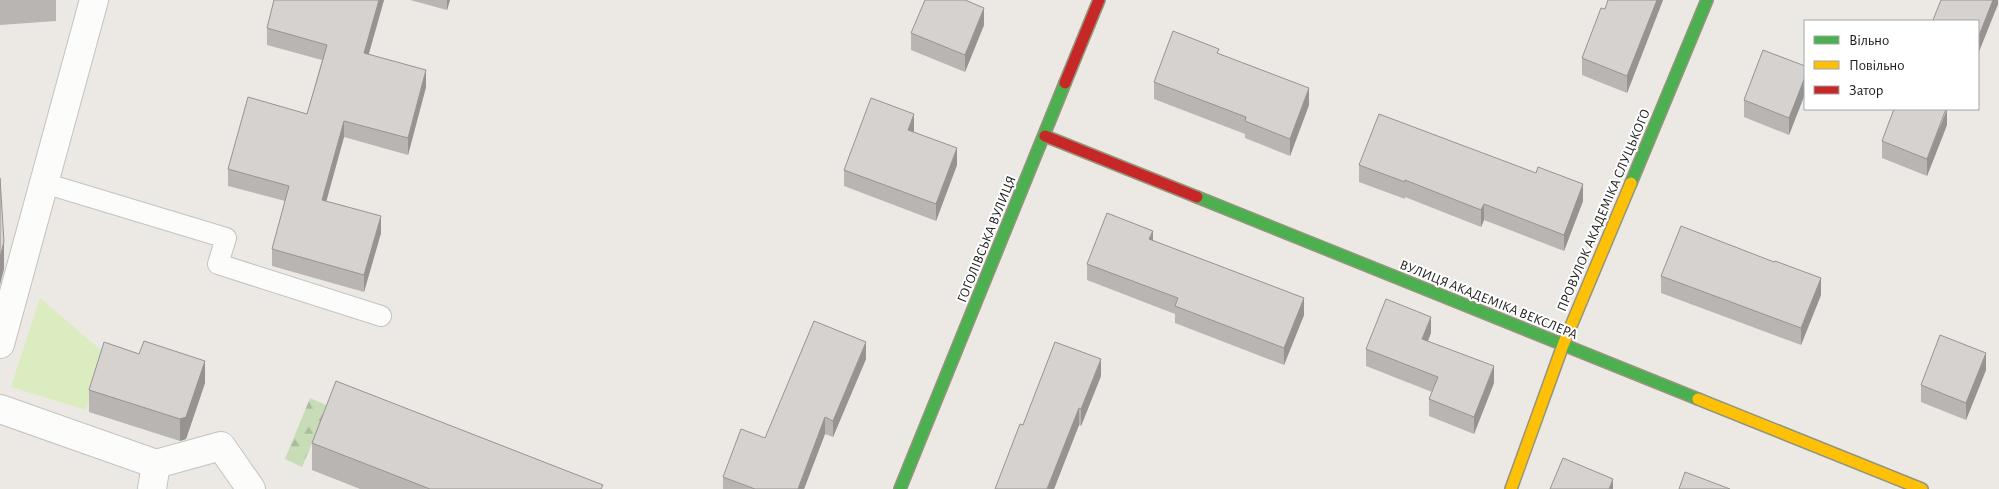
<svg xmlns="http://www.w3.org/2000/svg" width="1999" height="489" viewBox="0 0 1999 489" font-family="'Alegreya Sans',sans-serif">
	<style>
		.grass { fill: #daecc0 }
		.forest { fill: url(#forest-firs) }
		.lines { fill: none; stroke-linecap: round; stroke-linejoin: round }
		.lane-casing { stroke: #c4c3c1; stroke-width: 22 }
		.street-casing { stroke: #c4c3c1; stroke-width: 30 }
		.fast-casing { stroke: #95957c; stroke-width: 14 }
		.slow-casing { stroke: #95957c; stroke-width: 14 }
		.jam-casing { stroke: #95957c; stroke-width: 14 }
		.lane { stroke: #fcfcfb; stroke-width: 20 }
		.street { stroke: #fcfcfb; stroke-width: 28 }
		.fast { stroke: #4caf50; stroke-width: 11 }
		.slow { stroke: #ffc107; stroke-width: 11 }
		.jam { stroke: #c62828; stroke-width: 11 }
		.wall { fill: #b8b5b2 }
		.shaded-wall { fill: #969391 }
		.building { fill: #d6d2cf; stroke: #969391 }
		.labels { text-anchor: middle; stroke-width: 4; stroke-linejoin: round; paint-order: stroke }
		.street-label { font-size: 14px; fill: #1d1d1d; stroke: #fff }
	</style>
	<defs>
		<pattern id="forest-firs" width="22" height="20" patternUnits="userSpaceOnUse" patternTransform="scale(1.25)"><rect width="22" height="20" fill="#c7dcb7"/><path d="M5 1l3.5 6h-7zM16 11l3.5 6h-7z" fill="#aabc9d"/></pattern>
	</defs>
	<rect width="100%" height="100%" fill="#ece9e4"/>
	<polygon class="grass" points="40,298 104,353 86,410 11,387"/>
	<polygon class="forest" points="310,398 328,406 302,467 285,459"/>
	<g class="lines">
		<g class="lane-casing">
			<polyline id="lane" points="44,183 226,238 218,264 381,316"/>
		</g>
		<g class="street-casing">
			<g id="street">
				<polyline points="0,344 94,0"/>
				<polyline points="0,409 156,464 221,446 251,489"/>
				<polyline points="152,489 156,464"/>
			</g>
		</g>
		<g class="fast-casing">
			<g id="fast">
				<polyline points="1631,183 1707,0"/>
				<polyline points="1197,197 1698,399"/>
				<polyline points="900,489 1065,83"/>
			</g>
		</g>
		<g class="slow-casing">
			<g id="slow">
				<polyline points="1698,399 1922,489"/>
				<polyline points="1511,489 1563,345 1631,183"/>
			</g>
		</g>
		<g class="jam-casing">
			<g id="jam">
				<polyline points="1065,83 1099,0"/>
				<polyline points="1045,136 1197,197"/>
			</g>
		</g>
		<use href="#lane" class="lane"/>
		<use href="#street" class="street"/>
		<use href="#fast" class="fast"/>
		<use href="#slow" class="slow"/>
		<use href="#jam" class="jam"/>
	</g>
	<g class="wall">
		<polygon points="0,0 56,0 56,21 0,25"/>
		<polygon points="384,0 369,54 426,87 408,155 344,137 326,201 381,233 364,292 272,266 272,249 285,201 228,186 228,169 307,114 322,60 267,45 267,28"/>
		<polygon points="410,0 450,0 447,10"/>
		<polygon points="1663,0 1627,93 1582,75 1582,58 1605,9"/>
		<polygon points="1998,0 1998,4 1978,54 1978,21 1933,21 1933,20"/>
		<polygon points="984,25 965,72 911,50 911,33"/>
		<polygon points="1219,54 1309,105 1290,156 1245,138 1245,134 1154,99 1154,82"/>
		<polygon points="1805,66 1805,94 1789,135 1744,117 1744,100"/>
		<polygon points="1947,125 1927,176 1882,158 1882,141"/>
		<polygon points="914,131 914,132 957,165 936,221 844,186 844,170"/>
		<polygon points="1359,165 1583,201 1564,251 1484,220 1481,227 1405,197 1405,199 1359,182"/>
		<polygon points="1153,240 1304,315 1284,365 1175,323 1175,314 1087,280 1087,264"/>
		<polygon points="1661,276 1821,295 1801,345 1661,293"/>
		<polygon points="1431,333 1428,341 1494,383 1474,434 1429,416 1429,399 1432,392 1366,366 1366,349"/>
		<polygon points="866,359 833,437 825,434 804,489 723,489 723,477 765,438"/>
		<polygon points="1986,370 1966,420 1921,402 1921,385"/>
		<polygon points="1101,376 1081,426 1079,425 1054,489 1023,425"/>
		<polygon points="205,383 186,439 180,441 89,412 89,390"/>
		<polygon points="312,443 603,489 360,489 312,470"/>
	</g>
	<g class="shaded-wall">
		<polygon points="379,0 384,0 364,70 364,53"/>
		<polygon points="447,0 450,0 447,10"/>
		<polygon points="1657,0 1663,0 1627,93 1627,76"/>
		<polygon points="1993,0 1998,0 1998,4 1978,54 1978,38"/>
		<polygon points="984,8 984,25 965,72 965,55"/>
		<polygon points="426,70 426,87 408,155 408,138"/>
		<polygon points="1805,77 1805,94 1789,135 1789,118"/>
		<polygon points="1309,88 1309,105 1290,156 1290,139"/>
		<polygon points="1947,109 1947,125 1927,176 1927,159"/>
		<polygon points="914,114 914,131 908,147 908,130"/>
		<polygon points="344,121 344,137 322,217 322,200"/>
		<polygon points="957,148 957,165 936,221 936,204"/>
		<polygon points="1583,184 1583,201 1564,251 1564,235"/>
		<polygon points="1484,204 1484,220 1481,227 1481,210"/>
		<polygon points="381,216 381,233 364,292 364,275"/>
		<polygon points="1153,231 1153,248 1149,239"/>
		<polygon points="4,242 4,269 0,285 0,257"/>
		<polygon points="1821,278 1821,295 1801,345 1801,328"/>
		<polygon points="1304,298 1304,315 1284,365 1284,348"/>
		<polygon points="1431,317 1431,333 1422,356 1422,339"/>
		<polygon points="866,342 866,359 833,437 833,421"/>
		<polygon points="1986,353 1986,370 1966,420 1966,403"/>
		<polygon points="1101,359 1101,376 1081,426 1081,409"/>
		<polygon points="205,361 205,383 186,439 180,441 180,419"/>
		<polygon points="1494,366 1494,383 1474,434 1474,417"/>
		<polygon points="1079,408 1079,425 1054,489 1047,489"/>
		<polygon points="825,417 825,434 804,489 798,489"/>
		<polygon points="1613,479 1613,489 1609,489"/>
	</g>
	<g class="building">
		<polygon points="274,0 379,0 364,53 426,70 408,138 344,121 322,200 381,216 364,275 272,249 289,186 228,169 248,97 307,114 317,80 327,45 267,28"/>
		<polygon points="925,0 965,0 984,8 965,55 911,33"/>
		<polygon points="1608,0 1657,0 1627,76 1582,58 1601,8 1605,9"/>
		<polygon points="1941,0 1993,0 1978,38 1978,21 1936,21 1933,20"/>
		<polygon points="1173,31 1219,49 1217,53 1309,88 1290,139 1245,121 1246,117 1154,82"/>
		<polygon points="1763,50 1805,66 1805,77 1789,118 1744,100"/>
		<polygon points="871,98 914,114 908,130 957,148 936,204 844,170"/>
		<polygon points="1894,109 1946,109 1927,159 1882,141"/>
		<polygon points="1379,114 1536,173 1538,167 1583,184 1564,235 1484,204 1481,210 1405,180 1405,182 1359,165"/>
		<polygon points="0,178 4,242 0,257"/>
		<polygon points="1107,213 1153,231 1149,239 1304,298 1284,348 1175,306 1178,298 1087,264"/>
		<polygon points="1681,226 1774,262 1775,261 1821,278 1801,328 1661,276"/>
		<polygon points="1386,299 1431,317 1422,339 1494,366 1474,417 1429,399 1438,377 1366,349"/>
		<polygon points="814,321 866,342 833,421 825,417 798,489 755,489 723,477 741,429 765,438"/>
		<polygon points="1940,335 1986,353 1966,403 1921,385"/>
		<polygon points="144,341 205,361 186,417 180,419 89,390 104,342 139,354"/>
		<polygon points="1055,342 1101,359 1081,409 1079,408 1047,489 995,489 1020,424 1023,425"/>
		<polygon points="336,381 603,485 601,489 430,489 312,443"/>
		<polygon points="1563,458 1613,479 1609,489 1550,489"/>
		<polygon points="1685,472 1730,489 1679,489"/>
	</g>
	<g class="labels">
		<g class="street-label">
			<text transform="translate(1603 210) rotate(-67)" y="5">ПРОВУЛОК АКАДЕМІКА СЛУЦЬКОГО</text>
			<text transform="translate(986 239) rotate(-68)" y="5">ГОГОЛІВСЬКА ВУЛИЦЯ</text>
			<text transform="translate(1489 299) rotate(22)" y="5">ВУЛИЦЯ АКАДЕМІКА ВЕКСЛЕРА</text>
		</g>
	</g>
	<rect x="1804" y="20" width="175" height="90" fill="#ffffff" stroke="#a5a5a5"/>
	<rect x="1814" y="36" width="25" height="8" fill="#4caf50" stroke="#a5a5a5"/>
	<text x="1849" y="45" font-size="15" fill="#1d1d1d">Вільно</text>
	<rect x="1814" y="61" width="25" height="8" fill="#ffc107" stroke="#a5a5a5"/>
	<text x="1849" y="70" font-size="15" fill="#1d1d1d">Повільно</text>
	<rect x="1814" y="86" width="25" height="8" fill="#c62828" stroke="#a5a5a5"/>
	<text x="1849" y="95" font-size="15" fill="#1d1d1d">Затор</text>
</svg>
